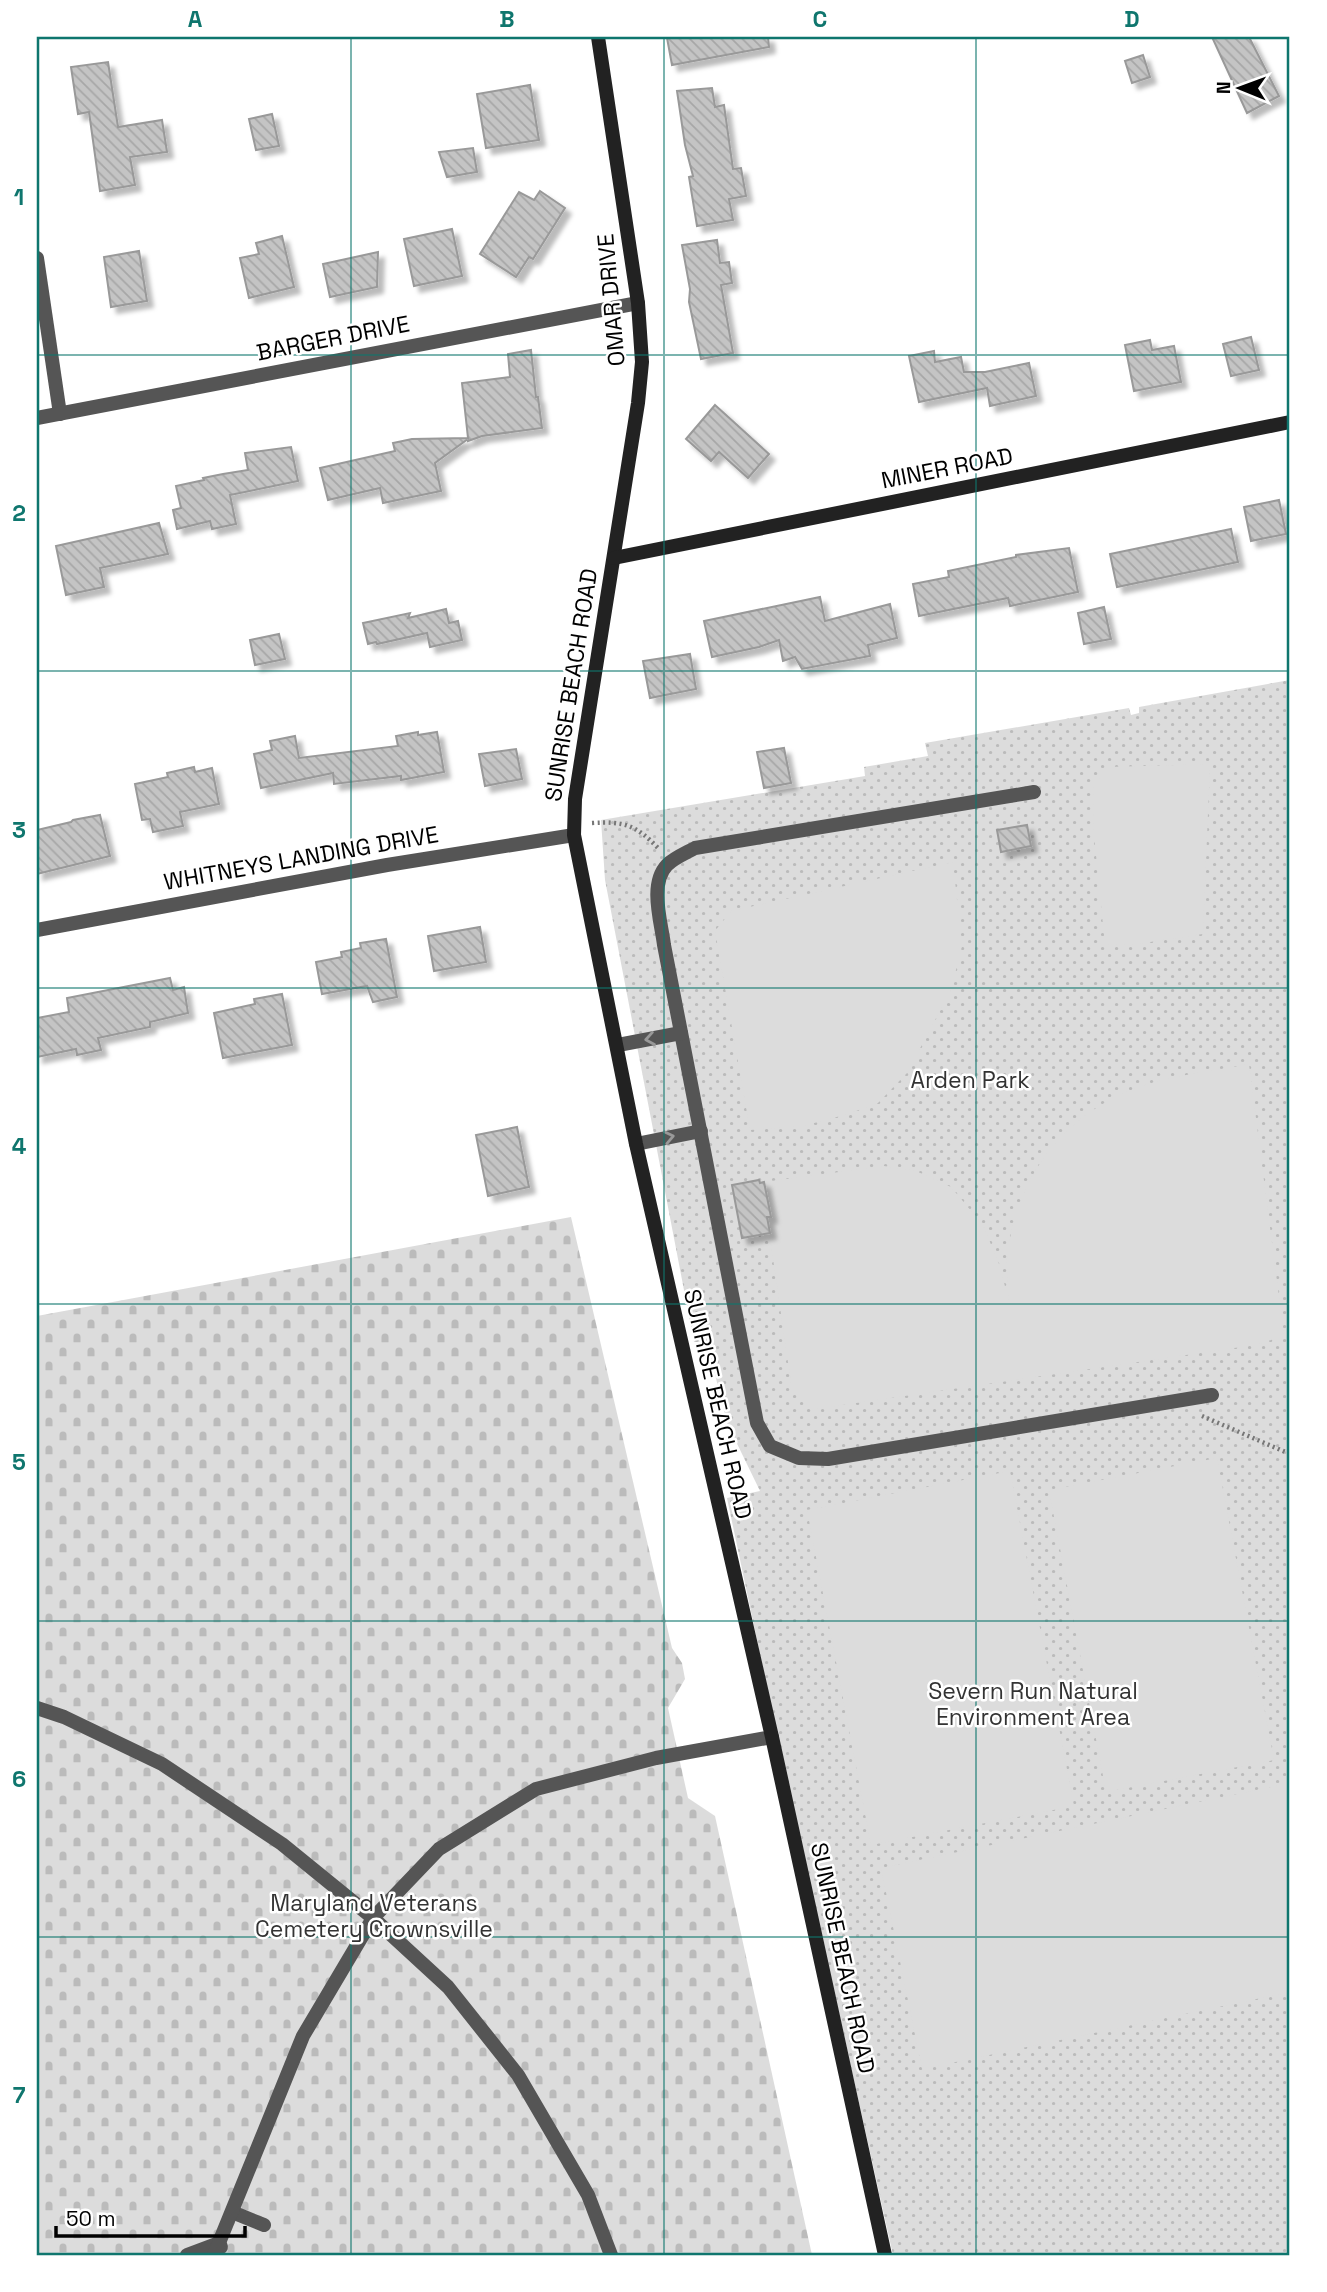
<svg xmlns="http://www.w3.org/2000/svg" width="1327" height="2292" viewBox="0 0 1327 2292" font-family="'Space Grotesk',sans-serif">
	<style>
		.green { fill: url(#green-dots) }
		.cemetery { fill: url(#cemetery-stones) }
		.pitch { fill: #dcdcdc }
		.building { fill: url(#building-back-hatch); stroke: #999; stroke-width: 2; filter: url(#shadow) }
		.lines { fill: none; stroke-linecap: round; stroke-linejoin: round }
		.path { stroke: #777; stroke-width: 4.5; stroke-dasharray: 2 3.5; stroke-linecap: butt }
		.lane { stroke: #555; stroke-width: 14 }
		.street { stroke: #555; stroke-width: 14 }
		.secondary { stroke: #222; stroke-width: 14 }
		.oneway { stroke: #999 }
		.grid { fill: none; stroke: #0f766e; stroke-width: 2; stroke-opacity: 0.55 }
		.labels { text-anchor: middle; stroke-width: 5; stroke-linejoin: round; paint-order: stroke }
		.street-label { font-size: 23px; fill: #000; stroke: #fff }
		.park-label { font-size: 23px; fill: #333; stroke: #fff }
		.neatline { fill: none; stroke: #0f766e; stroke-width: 2.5 }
		.grid-label { font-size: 23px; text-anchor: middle; font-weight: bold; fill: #0f766e }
	</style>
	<defs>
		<pattern id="green-dots" width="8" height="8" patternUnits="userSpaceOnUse" patternTransform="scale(1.75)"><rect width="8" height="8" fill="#dcdcdc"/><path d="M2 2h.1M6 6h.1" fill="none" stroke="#bbb" stroke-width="1.8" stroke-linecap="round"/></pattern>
		<pattern id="cemetery-stones" width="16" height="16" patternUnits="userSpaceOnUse" patternTransform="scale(1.75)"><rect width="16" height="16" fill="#dcdcdc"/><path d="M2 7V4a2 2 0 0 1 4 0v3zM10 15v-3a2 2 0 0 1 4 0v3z" fill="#bbb"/></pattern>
		<pattern id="building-back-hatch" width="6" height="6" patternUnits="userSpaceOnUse" patternTransform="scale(1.75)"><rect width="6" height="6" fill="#c4c4c4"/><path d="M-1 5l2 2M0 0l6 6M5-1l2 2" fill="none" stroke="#a7a7a7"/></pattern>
		<filter id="shadow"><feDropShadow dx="6" dy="6" stdDeviation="2" flood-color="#0004"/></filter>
	</defs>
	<rect width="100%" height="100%" fill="#fff"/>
	<polygon class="green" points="1290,680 1290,2255 893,2255 780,1749 727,1498 760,1491 727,1423 707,1342 694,1342 605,880 601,820 865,776 864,767 928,756 925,743 1129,708 1131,715 1139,713 1139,707"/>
	<polygon class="cemetery" points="571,1217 672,1648 682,1663 685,1679 668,1708 688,1798 715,1816 812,2255 37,2255 37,1316"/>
	<g class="pitch">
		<polygon points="1210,764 1203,934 1137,944 1105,945 1093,825 1094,786 1108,767"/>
		<polygon points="953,862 962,946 951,990 907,1073 878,1103 848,1114 803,1126 750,1130 715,931 731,911"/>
		<path d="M 1249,1064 L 1284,1336 L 1255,1345 L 815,1409 L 791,1383 L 767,1217 L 771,1216 L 764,1182 L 884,1166 L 916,1171 L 951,1187 L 983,1225 L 999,1264 L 1009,1301 C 1009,1287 1006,1272 1007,1258 C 1017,1171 1069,1106 1155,1082 C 1185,1074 1218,1070 1249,1064 Z"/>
		<polygon points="1217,1458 1274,1760 1106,1792 1049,1490"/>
		<polygon points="1010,1471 1074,1806 871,1845 807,1510"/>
		<polygon points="1290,1783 1290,1992 922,2069 881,1868"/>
	</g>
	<g class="building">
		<polygon points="678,37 768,37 769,47 672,65 667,38"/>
		<polygon points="1212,37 1249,37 1279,96 1247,113"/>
		<polygon points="1143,55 1150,77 1132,83 1125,61"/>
		<polygon points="108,62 118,127 162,120 167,152 130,157 135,185 100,191 89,112 78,114 71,67"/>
		<polygon points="530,85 539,140 486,148 477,94"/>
		<polygon points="712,88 715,107 724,105 733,169 741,168 746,196 729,199 733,220 697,226 689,177 693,176 685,145 677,91"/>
		<polygon points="272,114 279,146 256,150 249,119"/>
		<polygon points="473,148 477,172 447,177 439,152"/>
		<polygon points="540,191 565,208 533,259 529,257 516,277 480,254 519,192 534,200"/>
		<polygon points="452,229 462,276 414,286 404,239"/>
		<polygon points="282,236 294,287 249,298 240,258 259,254 256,243"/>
		<polygon points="717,240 720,263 729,262 732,283 721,285 733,353 701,359 689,302 690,289 682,245"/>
		<polygon points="139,251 147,301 111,307 104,257"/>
		<polygon points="378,252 377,287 330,297 323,264"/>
		<polygon points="1251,337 1259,370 1231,376 1223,344"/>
		<polygon points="1150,340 1152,350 1174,346 1181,382 1134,391 1125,345"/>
		<polygon points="531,350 536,397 538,397 542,428 482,436 468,441 468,439 435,463 441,491 383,503 380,488 328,500 320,468 395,451 393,443 412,439 468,438 462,383 510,377 508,354"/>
		<polygon points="934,351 935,362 961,357 964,372 985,372 1029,363 1036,396 990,406 987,388 919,402 909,356"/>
		<polygon points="715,405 769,454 748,478 719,452 711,461 686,439"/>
		<polygon points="291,447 298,481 230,495 236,524 212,529 210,521 177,529 173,510 181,508 176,486 204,480 203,478 223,474 248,470 245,453"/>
		<polygon points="1279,500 1286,534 1251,541 1244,507"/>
		<polygon points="159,523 168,554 100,568 104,587 66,595 56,546"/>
		<polygon points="1231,529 1238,562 1117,587 1110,554"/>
		<polygon points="1069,548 1078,592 1010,606 1008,598 919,616 913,584 949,577 948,571 1016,557 1016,555"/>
		<polygon points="820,597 825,621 890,604 897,638 868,645 870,656 802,669 795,657 783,661 779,640 759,647 712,657 704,621"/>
		<polygon points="1104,607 1111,639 1084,644 1078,613"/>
		<polygon points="446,609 449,623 458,621 462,640 430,647 427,633 377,644 376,642 368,644 363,623 410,613 408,618"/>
		<polygon points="279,634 285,659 255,665 250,640"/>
		<polygon points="690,654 696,689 650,698 643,661"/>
		<polygon points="418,732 418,735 437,732 444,772 401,780 401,776 334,784 333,773 261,788 254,754 272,750 270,741 295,736 299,758 398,746 396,736"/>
		<polygon points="784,748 791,783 764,788 757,752"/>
		<polygon points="516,749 522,779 485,786 479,754"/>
		<polygon points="194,767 195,772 212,768 219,804 180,812 183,826 153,832 150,819 142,820 135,784 168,777 167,773"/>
		<polygon points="100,815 110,856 37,874 37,830 71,822 73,820"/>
		<polygon points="1027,825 1031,846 1001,852 997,830"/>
		<polygon points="480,927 486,962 434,971 428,936"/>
		<polygon points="386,939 397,997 373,1002 367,986 322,994 316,962 342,957 341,952 361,948 360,943"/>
		<polygon points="170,978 173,990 184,987 188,1013 150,1022 150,1027 98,1038 101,1050 77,1055 76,1049 37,1057 37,1018 69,1012 67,998"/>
		<polygon points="282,994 292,1045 223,1058 214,1013 255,1004 254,999"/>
		<polygon points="517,1127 529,1187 488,1196 476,1135"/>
		<polygon points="759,1180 760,1183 764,1182 771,1217 767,1217 770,1233 742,1238 732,1185"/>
	</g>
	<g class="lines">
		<g class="path">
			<path d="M 592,823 C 624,821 636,825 658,848"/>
			<polyline points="1202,1416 1290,1454"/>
		</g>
		<g class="lane">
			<path d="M 1034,792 L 695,848 C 686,853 674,858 667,865 C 649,884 661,921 664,945 L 757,1423 L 770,1446 L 799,1458 L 828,1459 L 1212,1395"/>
			<polyline points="618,1045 681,1033"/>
			<polyline points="636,1144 701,1131"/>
			<polyline points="37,1708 64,1717 162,1764 282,1844 373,1918 448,1987 518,2075 588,2195 611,2255"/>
			<polyline points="232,2212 264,2225"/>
			<polyline points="187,2255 219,2243 221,2247"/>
			<polyline points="214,2255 303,2036 373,1918 439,1849 536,1789 656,1758 772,1737"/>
		</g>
		<g class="street">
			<polyline points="37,258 60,414"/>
			<polyline points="37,418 638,303"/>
			<polyline points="37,930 387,865 574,835"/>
		</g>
		<g class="secondary">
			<polyline points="598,37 638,303 642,362 638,403 575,799 574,835 636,1144 772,1737 885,2255"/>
			<polyline points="614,558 1290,422"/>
		</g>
	</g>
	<defs><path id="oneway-chevron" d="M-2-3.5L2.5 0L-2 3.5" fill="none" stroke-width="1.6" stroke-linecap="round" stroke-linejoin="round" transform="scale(1.75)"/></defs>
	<g class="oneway">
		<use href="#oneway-chevron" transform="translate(650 1039) rotate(170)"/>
		<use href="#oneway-chevron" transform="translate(669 1137) rotate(-12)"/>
	</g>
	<path class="grid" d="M 351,37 L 351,2255M 664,37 L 664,2255M 976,37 L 976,2255M 37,355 L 1290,355M 37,671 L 1290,671M 37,988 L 1290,988M 37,1304 L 1290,1304M 37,1621 L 1290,1621M 37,1937 L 1290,1937"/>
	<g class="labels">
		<g class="street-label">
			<text transform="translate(611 300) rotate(-95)" y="8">OMAR DRIVE</text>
			<text transform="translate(333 338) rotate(-11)" y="8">BARGER DRIVE</text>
			<text transform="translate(947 468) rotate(-11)" y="8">MINER ROAD</text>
			<text transform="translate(571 685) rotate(-81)" y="8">SUNRISE BEACH ROAD</text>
			<text transform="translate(301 858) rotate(-10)" y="8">WHITNEYS LANDING DRIVE</text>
			<text transform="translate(718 1404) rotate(77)" y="8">SUNRISE BEACH ROAD</text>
			<text transform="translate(843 1958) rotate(78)" y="8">SUNRISE BEACH ROAD</text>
		</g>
		<g class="park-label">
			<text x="970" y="1088">Arden Park</text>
			<text x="1033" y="1699">Severn Run Natural<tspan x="1033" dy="26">Environment Area</tspan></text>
			<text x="374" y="1911">Maryland Veterans<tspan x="374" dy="26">Cemetery Crownsville</tspan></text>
		</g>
	</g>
	<rect width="1327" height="2292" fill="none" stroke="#ffffff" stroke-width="77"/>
	<g transform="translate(1240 88) rotate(271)" stroke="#ffffff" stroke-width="5" paint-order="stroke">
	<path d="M0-5L12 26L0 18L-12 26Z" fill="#000000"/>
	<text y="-10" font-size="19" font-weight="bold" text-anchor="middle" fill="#000000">N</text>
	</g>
	<path d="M56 2226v10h189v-10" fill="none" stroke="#000000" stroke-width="3.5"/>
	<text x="66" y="2226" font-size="21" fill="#000000" stroke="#ffffff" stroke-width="5" paint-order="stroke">50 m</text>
	<rect x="38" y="38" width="1250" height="2216" class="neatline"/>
	<g class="grid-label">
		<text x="195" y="27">A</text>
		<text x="507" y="27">B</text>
		<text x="820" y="27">C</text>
		<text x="1132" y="27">D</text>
		<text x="19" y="205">1</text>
		<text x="19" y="521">2</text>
		<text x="19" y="838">3</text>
		<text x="19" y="1154">4</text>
		<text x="19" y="1470">5</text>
		<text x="19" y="1787">6</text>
		<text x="19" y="2103">7</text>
	</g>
</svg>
